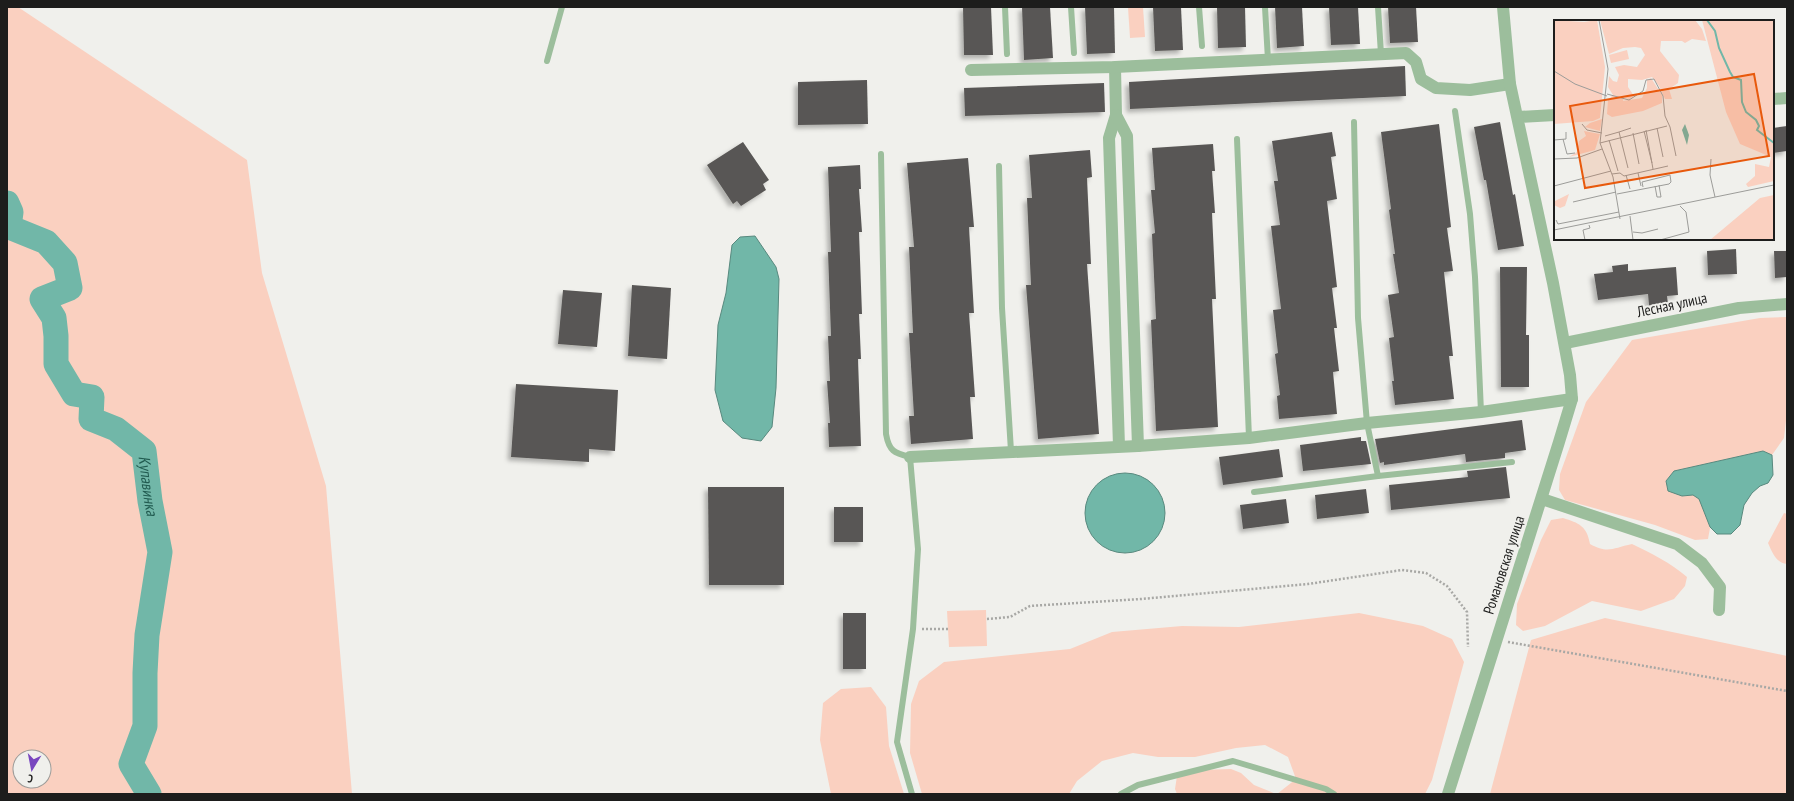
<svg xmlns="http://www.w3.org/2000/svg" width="1794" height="801" viewBox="0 0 1794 801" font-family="'PT Sans Narrow',sans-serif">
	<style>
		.green { fill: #fad0c0; fill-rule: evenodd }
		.water { fill: #71b7a8; stroke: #58897e }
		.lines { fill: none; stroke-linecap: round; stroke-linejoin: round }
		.river { stroke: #71b7a8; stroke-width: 25 }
		.building { fill: #595755; filter: url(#shadow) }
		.path { stroke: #a8a8a5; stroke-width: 2.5; stroke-dasharray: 2 2; stroke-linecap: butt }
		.service { stroke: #9cbe9c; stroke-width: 6 }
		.minor { stroke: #9cbe9c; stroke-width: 12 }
		.labels { text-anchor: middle; stroke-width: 4; stroke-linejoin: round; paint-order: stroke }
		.street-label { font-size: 15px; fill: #1d1d1c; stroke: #f0f0ec }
		.water-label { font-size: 16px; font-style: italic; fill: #225c51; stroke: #f0f0ec }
		.inset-river { fill: none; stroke: #71b7a8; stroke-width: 2 }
		.inset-road { fill: none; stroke: #9c9c99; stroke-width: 1 }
		.view { fill: #e8590c; fill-opacity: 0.15; stroke: #e8590c; stroke-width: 2 }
		.inset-edge { fill: none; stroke: #1d1d1c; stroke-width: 2 }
	</style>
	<defs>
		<filter id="shadow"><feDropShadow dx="-3.5" dy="3.5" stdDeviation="2" flood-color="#0004"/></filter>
	</defs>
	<rect width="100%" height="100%" fill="#f0f0ec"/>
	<g class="green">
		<path d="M 7,7 L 18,7 L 247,160 L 262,273 L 326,486 L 352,794 L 7,794 ZM 20,757 L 44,757 L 44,781 L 20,781 Z"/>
		<polygon points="1128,7 1143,7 1145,37 1130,38"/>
		<polygon points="1787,317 1787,412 1784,438 1772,455 1763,451 1674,471 1666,481 1682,496 1693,495 1700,499 1710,528 1708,539 1695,540 1655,525 1565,500 1559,490 1560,474 1586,402 1632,340 1760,318"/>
		<path d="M 1784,513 L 1787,514 L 1787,564 C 1776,563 1772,552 1768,543 Z"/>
		<path d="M 1563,518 C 1579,523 1587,526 1590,544 C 1608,554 1613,548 1632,544 C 1651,553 1671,563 1687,577 L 1685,586 L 1674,599 L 1641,611 L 1592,601 L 1545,626 L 1523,631 L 1516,625 L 1517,604 L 1541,540 L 1551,520 Z"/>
		<polygon points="986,610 987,646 949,647 947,611"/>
		<polygon points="1359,613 1423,626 1452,639 1464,662 1432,780 1425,794 1277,794 1296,779 1288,757 1265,745 1236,748 1195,757 1158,757 1133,753 1102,761 1077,781 1069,794 922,794 910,753 911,704 919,681 944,662 1070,649 1112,632 1182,626 1239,627"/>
		<polygon points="1605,618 1787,656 1787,794 1490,794 1531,640"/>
		<polygon points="871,687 886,707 889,746 904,794 831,794 820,740 823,703 841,689"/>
		<polygon points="1231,769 1241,773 1254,785 1276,794 1177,794 1175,789 1177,776 1201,770"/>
	</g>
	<g class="water">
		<polygon points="755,236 776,267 779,279 776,388 772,427 761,441 742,438 723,421 715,390 718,325 726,293 732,245 740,237"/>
		<polygon points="1763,451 1772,455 1773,475 1768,483 1760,486 1752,493 1744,505 1740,525 1731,534 1717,534 1710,527 1699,499 1693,495 1682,496 1668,491 1666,481 1674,471"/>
		<circle cx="1125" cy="513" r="40"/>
	</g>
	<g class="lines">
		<path class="river" id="s1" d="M 7,203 L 11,212 L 9,227 L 46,242 L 65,263 L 70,288 L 42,299 L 54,318 L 56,336 L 56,364 L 74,394 L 92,397 L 91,419 L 116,429 L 144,451 L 150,501 L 160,552 L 147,635 L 145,673 L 145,726 L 131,764 L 149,794"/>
	</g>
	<g class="building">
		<polygon points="963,7 991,7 993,55 964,55"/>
		<polygon points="1022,7 1050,7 1053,58 1024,60"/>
		<polygon points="1085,7 1114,7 1115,53 1087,54"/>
		<polygon points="1153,7 1181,7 1183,50 1155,51"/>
		<polygon points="1217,7 1245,7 1246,47 1218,48"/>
		<polygon points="1275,7 1302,7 1304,46 1277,48"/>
		<polygon points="1329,7 1358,7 1360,44 1331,45"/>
		<polygon points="1388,7 1416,7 1418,42 1390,43"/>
		<polygon points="1405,66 1406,96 1130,109 1129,82"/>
		<polygon points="867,80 868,124 798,125 798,82"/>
		<polygon points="1104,83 1105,112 965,116 964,88"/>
		<polygon points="1500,122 1513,195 1515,194 1524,246 1498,250 1486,180 1484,180 1474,127"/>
		<polygon points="1439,124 1451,227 1447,228 1453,271 1444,272 1453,356 1449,356 1454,399 1395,405 1392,381 1394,381 1389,338 1394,337 1388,295 1399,293 1393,254 1395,254 1389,210 1391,209 1381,132"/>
		<polygon points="1787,126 1787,151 1773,153 1773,128"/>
		<polygon points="1332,132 1336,156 1331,157 1337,199 1327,201 1337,287 1332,288 1337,328 1334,328 1339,371 1333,372 1337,414 1279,419 1277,396 1280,395 1275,354 1278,353 1273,310 1281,309 1271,226 1280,225 1274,181 1278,181 1272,141"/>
		<polygon points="743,142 769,180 763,184 766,190 741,206 737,201 733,204 707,165"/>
		<polygon points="1213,144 1215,171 1212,171 1215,213 1212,213 1216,299 1212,299 1218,427 1156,431 1151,320 1156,319 1152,234 1155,233 1151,190 1155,190 1152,148"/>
		<polygon points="1090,150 1092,177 1087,178 1091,264 1087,264 1099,434 1038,439 1026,285 1031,285 1027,198 1032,198 1029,155"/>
		<polygon points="968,158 974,227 969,227 974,313 969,313 975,397 970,397 973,439 911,444 909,416 914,416 909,333 913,333 909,247 914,247 907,163"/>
		<polygon points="860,165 861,189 859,189 862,232 859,232 862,314 859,314 861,359 858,359 861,446 829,447 828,423 830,423 827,381 830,381 828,336 831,336 828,252 831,252 828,167"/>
		<polygon points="1736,249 1737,274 1708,275 1707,251"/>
		<polygon points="1774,251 1787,251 1787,277 1775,278"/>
		<polygon points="1628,264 1628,271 1676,267 1678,295 1667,296 1668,304 1649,305 1648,294 1598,300 1594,274 1613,272 1612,266"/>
		<polygon points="1500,267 1527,267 1526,335 1529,335 1529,387 1501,387"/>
		<polygon points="632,285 671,288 667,359 628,356"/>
		<polygon points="563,290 602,293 597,347 558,344"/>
		<polygon points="516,384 618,390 615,451 589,449 589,462 511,457"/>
		<polygon points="1522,420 1526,450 1505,453 1505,458 1466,462 1465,454 1384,465 1384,462 1380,463 1375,439"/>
		<polygon points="1361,437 1361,441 1366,441 1371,464 1303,471 1300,445"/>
		<polygon points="1279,449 1283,477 1223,485 1219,457"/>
		<polygon points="1506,467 1510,498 1391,510 1389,485 1468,477 1467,471"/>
		<polygon points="708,487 784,487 784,585 709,585"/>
		<polygon points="1366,489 1369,513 1317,519 1315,495"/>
		<polygon points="1286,499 1289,523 1243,529 1240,505"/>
		<rect x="834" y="507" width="29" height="35"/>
		<rect x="843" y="613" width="23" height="56"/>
	</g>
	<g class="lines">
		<g class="path">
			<polyline points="987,619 1010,617 1030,606 1141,599 1308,584 1402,570 1426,573 1447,586 1467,612 1468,647"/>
			<polyline points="922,629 948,629"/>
			<polyline points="1508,642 1787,691"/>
		</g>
		<g class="service">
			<polyline points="1005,7 1007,54"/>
			<polyline points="1071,7 1074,53"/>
			<polyline points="1199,7 1202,46"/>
			<polyline points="1265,7 1268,60"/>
			<polyline points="1378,7 1381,54"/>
			<polyline points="547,61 562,7"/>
			<polyline points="1455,111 1470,214 1475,277 1481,412"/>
			<polyline points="1237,139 1249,438"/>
			<path d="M 881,154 L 886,434 C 889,451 894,453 910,457 L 918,549 L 913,629 L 897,742 L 912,794"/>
			<polyline points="999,166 1002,308 1011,451"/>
			<polyline points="1378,476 1512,462"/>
			<polyline points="1254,492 1378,476 1367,423 1358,318 1354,122"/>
			<polyline points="1121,794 1138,785 1233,761 1326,789 1334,794"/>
		</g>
		<g class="minor">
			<polyline points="1115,67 1116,115 1109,138 1119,446"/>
			<polyline points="971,70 1115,67 1406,53 1416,62 1421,79 1436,88 1470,90 1510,84"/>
			<polyline points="1773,99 1787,98"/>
			<polyline points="1116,115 1127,136 1138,446"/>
			<polyline points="1518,117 1555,115"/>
			<polyline points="1565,343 1739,308 1787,304"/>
			<polyline points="910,457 1138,446 1249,438 1367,423 1481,412 1572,399"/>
			<polyline points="1542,499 1677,544 1702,563 1720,587 1719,610"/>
			<polyline points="1448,794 1559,442 1572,399 1570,375 1553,283 1510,84 1503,7"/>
		</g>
	</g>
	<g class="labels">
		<g class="street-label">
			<text transform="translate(1672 305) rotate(-12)" y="5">Лесная улица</text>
			<text transform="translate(1504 565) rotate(-72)" y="5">Романовская улица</text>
		</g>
		<g class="water-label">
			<text dy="6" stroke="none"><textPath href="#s1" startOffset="390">Купавинка</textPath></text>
		</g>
	</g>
	<g transform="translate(1554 20)">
		<rect width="220" height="220" fill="#f0f0ec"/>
		<path d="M 0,0 L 30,2 L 43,0 L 51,47 L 46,98 L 39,101 L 0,104 ZM 46,0 L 141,0 L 148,9 L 152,21 L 138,19 L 131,23 L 128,21 L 107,21 L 106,31 L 125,55 L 124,63 L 115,69 L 118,79 L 111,79 L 105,66 L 98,57 L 88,60 L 74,59 L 74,67 L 80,76 L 75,79 L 70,77 L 69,81 L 88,78 L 93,68 L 93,60 L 97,58 L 108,75 L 108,83 L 89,91 L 58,97 L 53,94 L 54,80 L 59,75 L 54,67 L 55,56 L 59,61 L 63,62 L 65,55 L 61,47 L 70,45 L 83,47 L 91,35 L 87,28 L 81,27 L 69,28 L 55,34 ZM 148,0 L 220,0 L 220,161 L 194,167 L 192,164 L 201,156 L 201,144 L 215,147 L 217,137 L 186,124 L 172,92 ZM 73,30 L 75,39 L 57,43 L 55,35 ZM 48,99 L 46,111 L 31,107 L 36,103 ZM 30,111 L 46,114 L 41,130 L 15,137 L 23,132 L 25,121 L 32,116 ZM 15,174 L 11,186 L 6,188 L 0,185 L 1,181 ZM 220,175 L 220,220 L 156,220 L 206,178 Z" fill="#fad0c0"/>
		<path d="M 131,104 L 135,115 L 133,125 L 128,110 Z" fill="#71b7a8"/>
		<path class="inset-river" d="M 153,0 L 161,11 L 165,28 L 176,52 L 179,57 L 187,60 L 188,82 L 192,92 L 202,100 L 205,106 L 203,110 L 220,123"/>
		<path class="inset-road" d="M 45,0 L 54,49 L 46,123 L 59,157 L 66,199M 0,51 L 21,64 L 53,76M 53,74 L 75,80 L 89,71 L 92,60 L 100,59 L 109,76 L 111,96 L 116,107 L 122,136M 28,104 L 33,110 L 48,113M 103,108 L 109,137M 92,110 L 99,149M 90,111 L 98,143M 79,113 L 85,144M 51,116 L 65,112M 9,119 L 13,134 L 21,133M 0,120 L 12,119 L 12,112M 55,120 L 64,151M 46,123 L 113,106M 0,139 L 23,138 L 48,129M 157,139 L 156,155 L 161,177M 74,148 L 65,112 L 77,108M 84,153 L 87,166M 58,154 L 66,153 L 70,156 L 114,146M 72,155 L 76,169M 0,166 L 57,151M 101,166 L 103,177 L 107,177 L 105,165M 63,174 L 115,164 L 117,162 L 116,155 L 88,162 L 89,167M 19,182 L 62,172M 76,196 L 79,220M 2,200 L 4,204 L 65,192M 0,210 L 220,165M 79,212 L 88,213 L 104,209M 31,220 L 29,210 L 36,208 L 35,205M 106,220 L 135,212 L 132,192 L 126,186"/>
		<path class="view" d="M 200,54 L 215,136 L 31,168 L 16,86 Z"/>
		<rect width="220" height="220" class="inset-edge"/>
	</g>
	<rect width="1794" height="801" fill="none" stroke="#1d1d1c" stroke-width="16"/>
	<g transform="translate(32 769) rotate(190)"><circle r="19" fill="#f0f0ec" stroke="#9c9c99"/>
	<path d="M0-3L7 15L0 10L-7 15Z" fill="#7947bf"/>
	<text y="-6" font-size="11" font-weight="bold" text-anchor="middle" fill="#1d1d1c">С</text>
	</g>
</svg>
